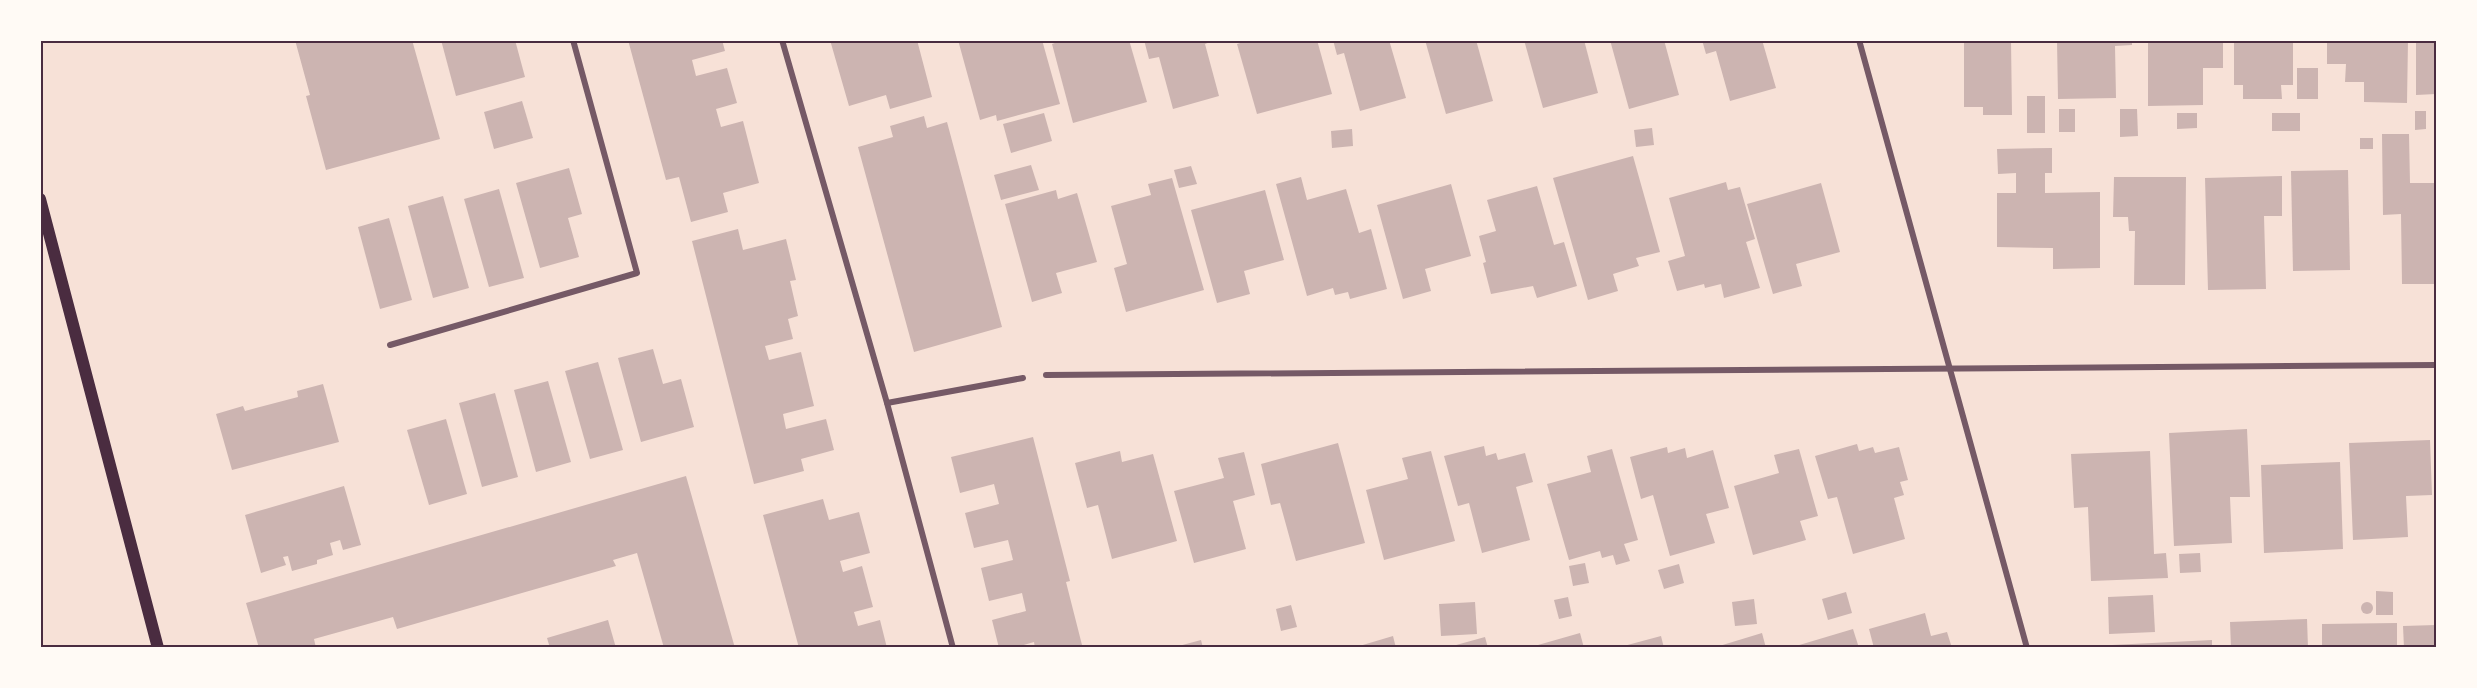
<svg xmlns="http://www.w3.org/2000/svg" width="2477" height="688" viewBox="0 0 2477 688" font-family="'Fira Sans Condensed',sans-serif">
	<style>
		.building { fill: #ccb4b1 }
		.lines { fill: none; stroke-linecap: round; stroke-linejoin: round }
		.minor { stroke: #755966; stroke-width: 6 }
		.secondary { stroke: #4a2c40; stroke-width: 12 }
		.neatline { fill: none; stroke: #4a2c40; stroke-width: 2 }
	</style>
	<rect width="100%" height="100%" fill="#f7e1d7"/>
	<g class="building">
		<polygon points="295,40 412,40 440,139 326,170 306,96 310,95"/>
		<polygon points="441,40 515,40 525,77 456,96"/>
		<polygon points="628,40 722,40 725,51 692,60 696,76 727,68 737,103 716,109 721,127 743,121 759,183 723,193 728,212 691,222 679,177 666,180"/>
		<polygon points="830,40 917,40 932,97 890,109 886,95 849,106"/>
		<polygon points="958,40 1042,40 1060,104 997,121 996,115 980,120"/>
		<polygon points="1063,40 1129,40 1147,102 1073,123 1052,44"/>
		<polygon points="1144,40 1215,40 1205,44 1219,96 1173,109 1159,57 1149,59"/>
		<polygon points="1250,40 1317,40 1332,94 1257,114 1237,44"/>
		<polygon points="1333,40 1389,40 1406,98 1360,111 1344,53 1337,55"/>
		<polygon points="1425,40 1476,40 1493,101 1446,114"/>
		<polygon points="1524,40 1584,40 1598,93 1543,108"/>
		<polygon points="1610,40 1664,40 1679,95 1629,109"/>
		<polygon points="1702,40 1762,40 1776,88 1730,101 1716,51 1706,54"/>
		<polygon points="1964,40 2011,40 2012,115 1983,115 1983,107 1964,107"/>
		<polygon points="2057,40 2132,40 2132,45 2115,46 2116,98 2058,99"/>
		<polygon points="2148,40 2223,40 2223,68 2203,68 2203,105 2148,106"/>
		<polygon points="2234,40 2293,40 2293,85 2281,85 2282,99 2243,99 2243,85 2234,85"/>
		<polygon points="2327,40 2408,40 2407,103 2364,102 2364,82 2345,82 2346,64 2327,64"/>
		<polygon points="2416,40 2436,40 2436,94 2416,95"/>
		<rect x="2297" y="68" width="21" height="31"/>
		<rect x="2027" y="96" width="18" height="37"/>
		<polygon points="522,101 533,138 494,149 484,112"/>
		<rect x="2059" y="109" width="16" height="23"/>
		<polygon points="2120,109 2137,109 2138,136 2120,137"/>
		<polygon points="2415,111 2426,111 2426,129 2415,130"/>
		<polygon points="1044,113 1052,141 1011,153 1003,124"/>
		<polygon points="2177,113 2197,113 2197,128 2177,129"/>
		<rect x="2272" y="113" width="28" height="18"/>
		<polygon points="924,116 927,128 947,122 1002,327 914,352 858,147 893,137 890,126"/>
		<polygon points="1652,128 1654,145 1636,147 1634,130"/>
		<polygon points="1352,129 1353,146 1332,148 1331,131"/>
		<polygon points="2382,134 2409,134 2410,183 2436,183 2436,284 2402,284 2401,214 2383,215"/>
		<rect x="2360" y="138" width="13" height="11"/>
		<polygon points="2052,148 2052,173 2045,173 2045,193 2100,192 2100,268 2053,269 2053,248 1997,247 1997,193 2016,193 2016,173 1998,174 1997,149"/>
		<polygon points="1633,156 1660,252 1636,258 1639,266 1613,274 1618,291 1588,300 1553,178"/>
		<polygon points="1031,165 1039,190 1001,200 994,175"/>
		<polygon points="1191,166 1197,184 1179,188 1174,170"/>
		<polygon points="569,168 582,214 568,218 579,257 540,268 516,183"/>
		<polygon points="2348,170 2350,270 2293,271 2291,171"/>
		<polygon points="2282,176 2282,216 2264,216 2266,289 2208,290 2205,178"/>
		<polygon points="1301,177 1307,200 1346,189 1359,233 1371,229 1387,289 1350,299 1348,292 1335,295 1333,288 1307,296 1276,184"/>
		<polygon points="2114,177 2186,177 2185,285 2134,285 2135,231 2129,231 2128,217 2113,217"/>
		<polygon points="1172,178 1204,290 1126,312 1114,268 1127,264 1111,206 1151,195 1148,184"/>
		<polygon points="1726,182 1728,190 1740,187 1755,239 1746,242 1760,288 1724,298 1721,284 1705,288 1704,284 1677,291 1668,261 1685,256 1669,198"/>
		<polygon points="1821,183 1840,252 1796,264 1802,286 1773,294 1747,204"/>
		<polygon points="1451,184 1471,256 1425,269 1431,291 1403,299 1377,205"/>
		<polygon points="1537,186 1554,245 1564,242 1577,286 1537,298 1533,286 1491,294 1483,263 1486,262 1479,236 1496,231 1487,200"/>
		<polygon points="499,189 524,278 489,287 464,199"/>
		<polygon points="1056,190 1058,199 1077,193 1097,262 1056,273 1062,293 1032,302 1005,204"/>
		<polygon points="1265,190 1284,260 1244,271 1250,294 1217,303 1191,210"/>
		<polygon points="443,196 469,288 433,298 408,206"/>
		<polygon points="389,218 412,300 380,309 358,227"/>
		<polygon points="738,229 743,250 786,239 796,280 790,281 798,316 788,319 793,339 765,346 769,360 801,352 814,406 783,414 786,429 826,419 834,450 801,459 804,471 754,484 692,241"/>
		<polygon points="653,349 663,384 681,379 694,427 641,442 618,358"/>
		<polygon points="598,362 623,450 590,459 565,371"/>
		<polygon points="548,381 571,462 536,472 514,390"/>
		<polygon points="323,384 339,442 232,470 216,414 243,406 245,411 298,397 297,391"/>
		<polygon points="495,393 518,477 482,487 459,403"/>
		<polygon points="446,419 467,494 429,505 407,430"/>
		<polygon points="2247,429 2250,497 2230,497 2232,543 2174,546 2169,433"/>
		<polygon points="1033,437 1070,581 1066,582 1082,645 1070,648 1035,648 1034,642 1013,648 999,648 992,620 1026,611 1022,593 989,601 981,568 1013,560 1008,540 974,548 965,513 999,504 994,484 960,493 951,457"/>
		<polygon points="2430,440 2432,495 2406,496 2408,537 2353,540 2349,443"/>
		<polygon points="1338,443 1365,543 1296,561 1280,503 1271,505 1261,464"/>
		<polygon points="1857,444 1859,451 1873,447 1875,453 1899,447 1908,480 1900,482 1904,495 1894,498 1905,539 1853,554 1837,497 1828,499 1815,456"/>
		<polygon points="1484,446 1486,456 1496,453 1498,460 1525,453 1533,482 1516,487 1530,540 1482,553 1469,503 1458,506 1444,456"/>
		<polygon points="1667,447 1668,453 1685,448 1687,458 1713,450 1729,508 1706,514 1715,543 1670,556 1653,495 1641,499 1630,457"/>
		<polygon points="1612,449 1638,540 1624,544 1630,561 1616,565 1613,555 1602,558 1600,551 1569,560 1547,484 1591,472 1587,456"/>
		<polygon points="1799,449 1818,516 1800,521 1806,540 1753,555 1734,486 1779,473 1774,455"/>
		<polygon points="1120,451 1122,462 1153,454 1177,541 1112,559 1098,505 1087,508 1075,463"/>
		<polygon points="1431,451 1455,541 1384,560 1366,490 1408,479 1402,458"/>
		<polygon points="2150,451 2154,554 2166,553 2168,578 2091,581 2088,507 2074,508 2071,454"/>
		<polygon points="1244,452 1255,495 1233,501 1246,549 1194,563 1174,491 1224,478 1218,458"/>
		<polygon points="2340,462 2343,549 2264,553 2261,465"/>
		<polygon points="686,476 735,648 664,648 637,553 613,560 616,566 397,629 393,617 314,639 316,648 259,648 246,603"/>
		<polygon points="344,486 361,545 343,550 340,540 330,543 333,555 317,560 317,564 292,571 288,556 283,557 286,565 261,573 245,515"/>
		<polygon points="823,499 829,520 859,512 870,553 840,561 843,572 862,566 873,607 854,612 858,626 880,620 887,648 799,648 763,515"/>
		<polygon points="2200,553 2201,572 2180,573 2179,554"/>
		<polygon points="1585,563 1589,583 1573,586 1569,566"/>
		<polygon points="1679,564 1684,583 1664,589 1658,570"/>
		<polygon points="2376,591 2393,592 2393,615 2376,615"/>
		<polygon points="1846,592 1852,613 1828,620 1822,599"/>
		<polygon points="2153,595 2155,632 2109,634 2108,597"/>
		<polygon points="1568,597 1572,616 1559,619 1554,600"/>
		<polygon points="1754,599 1757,624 1735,626 1732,602"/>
		<circle cx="2367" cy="608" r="6"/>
		<polygon points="1475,602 1477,634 1441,636 1439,604"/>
		<polygon points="1291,605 1297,627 1281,631 1276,609"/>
		<polygon points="1925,613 1931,636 1947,632 1952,648 1874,648 1869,629"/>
		<polygon points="2307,619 2308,648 2231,648 2230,622"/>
		<polygon points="608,620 616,648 550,648 547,638"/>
		<polygon points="2397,623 2397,648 2322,648 2322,624"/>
		<polygon points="2436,625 2436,648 2404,648 2403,626"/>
		<polygon points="1853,629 1859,648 1797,648 1796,646"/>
		<polygon points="1580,633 1584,648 1531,648 1531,647"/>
		<polygon points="1762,633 1766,648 1716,648 1716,647"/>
		<polygon points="1393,636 1396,648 1357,648 1356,647"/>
		<polygon points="1661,636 1664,648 1620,648 1620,647"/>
		<polygon points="1485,637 1488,648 1449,648 1449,647"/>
		<polygon points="1201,640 1203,648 1175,648 1175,647"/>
		<polygon points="2212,640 2212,648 2112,648 2112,645"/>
	</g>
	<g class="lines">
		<g class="minor">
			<polyline points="782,40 887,403 953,648"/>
			<polyline points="1859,40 2027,648"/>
			<polyline points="390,345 637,273 573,40"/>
			<polyline points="1046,375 2436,365"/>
			<polyline points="887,403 1023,378"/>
		</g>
		<polyline class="secondary" points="40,199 158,648"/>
	</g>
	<rect width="2477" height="688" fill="none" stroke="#fffaf5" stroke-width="84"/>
	<rect x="42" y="42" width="2393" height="604" class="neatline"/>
</svg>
